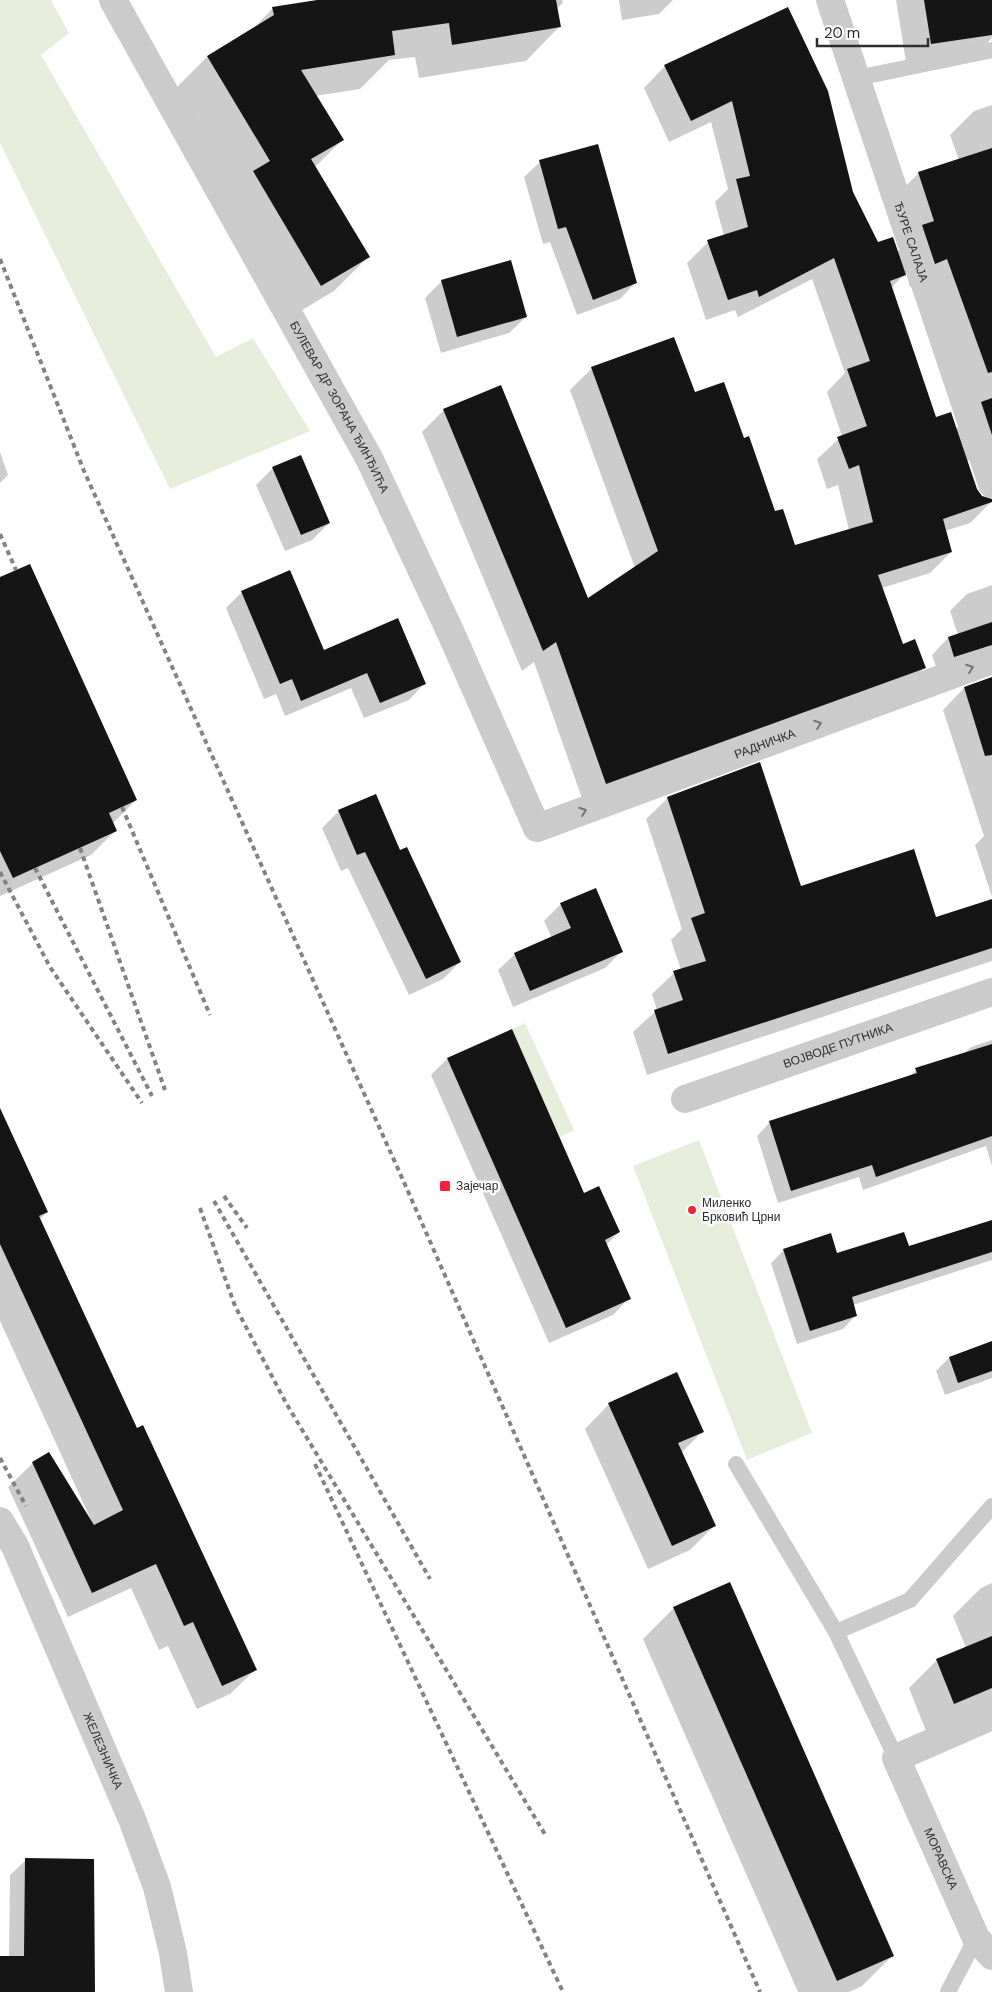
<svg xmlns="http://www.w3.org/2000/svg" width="992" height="1992" viewBox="0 0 992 1992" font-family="'DM Sans',sans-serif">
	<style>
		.green { fill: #e6eddb }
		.shadow { fill: #0003; fill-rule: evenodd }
		.building { fill: #151515 }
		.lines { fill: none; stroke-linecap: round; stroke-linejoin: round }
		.service { stroke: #cbcbcb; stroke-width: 16 }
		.minor { stroke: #cbcbcb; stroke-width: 28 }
		.rail { stroke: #838383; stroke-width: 4; stroke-dasharray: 5 4; stroke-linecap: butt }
		.oneway { stroke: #757575 }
		.poi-dot { fill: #f4223d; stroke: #fff; stroke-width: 2 }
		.labels { text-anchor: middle; stroke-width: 5; stroke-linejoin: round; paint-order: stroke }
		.street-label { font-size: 12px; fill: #2e2e2e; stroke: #fff }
		.poi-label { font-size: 12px; fill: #2e2e2e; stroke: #fff; text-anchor: start }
	</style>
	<rect width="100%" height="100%" fill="#fff"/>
	<g class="green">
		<polygon points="0,0 51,0 69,33 41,55 216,357 253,338 310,431 170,489 0,143"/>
		<polygon points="525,1023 574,1130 560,1137 512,1029"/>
		<polygon points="699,1140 812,1433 747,1460 633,1166"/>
	</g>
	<g class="shadow">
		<polygon points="326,0 562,0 563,3 556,9 559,27 526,61 419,78 415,57 389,60 360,89 315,96 342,140 314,168 368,257 334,291 287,319 174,90 207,57 253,29 273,8"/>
		<polygon points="619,0 673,0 659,14 622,20"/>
		<polygon points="896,0 992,0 992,38 973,58 907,68"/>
		<path d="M 787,8 L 851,192 L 878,244 L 897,252 L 909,241 L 894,197 L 919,173 L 959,160 L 950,135 L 974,111 L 992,105 L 992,449 L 967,461 L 976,490 L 981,497 L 991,502 L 970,523 L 945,531 L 951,552 L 930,573 L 882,588 L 902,646 L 924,668 L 903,689 L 584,804 L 534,662 L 522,671 L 422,432 L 444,410 L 588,600 L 635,568 L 570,390 L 592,368 L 694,394 L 743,439 L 774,513 L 794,547 L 849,530 L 838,485 L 827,489 L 817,459 L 842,436 L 827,392 L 845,373 L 812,279 L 738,317 L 735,310 L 706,320 L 687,263 L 708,242 L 724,236 L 715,202 L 728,189 L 711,122 L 669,142 L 644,88 L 665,66 ZM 906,273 L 910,287 L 923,283 L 970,414 L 956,429 L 935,419 L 891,288 Z"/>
		<polygon points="540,162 635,283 620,299 577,315 550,242 543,244 524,177"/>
		<polygon points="442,281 526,317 509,333 441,353 425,298"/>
		<polygon points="0,452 8,475 0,483"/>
		<polygon points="273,468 329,523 312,540 285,551 256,485"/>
		<polygon points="0,579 136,800 112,824 115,831 91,855 0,896"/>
		<polygon points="992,585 992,658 938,673 932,655 948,638 958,635 950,611 967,594"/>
		<polygon points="242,592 323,652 424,684 409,700 364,718 351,688 285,716 276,694 264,699 226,608"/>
		<polygon points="992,678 992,897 975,845 984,836 943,710 964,688"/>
		<polygon points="668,798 800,888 935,919 992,900 992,961 647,1075 633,1032 657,1010 652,994 674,973 681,970 671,940 682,929 646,819"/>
		<polygon points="339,811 400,852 460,962 443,979 409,995 348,868 341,871 322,828"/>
		<polygon points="561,904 622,951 605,968 513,1007 498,970 515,954 552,938 544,921"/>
		<polygon points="992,1040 992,1166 986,1146 863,1190 859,1177 778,1203 757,1136 770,1122 908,1078 916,1070 963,1055 971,1047"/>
		<polygon points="447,1059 619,1232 606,1245 629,1298 613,1315 549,1343 431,1075"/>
		<polygon points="0,1111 47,1212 40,1219 136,1429 255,1670 230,1694 197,1709 168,1646 159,1650 131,1588 68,1617 8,1487 33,1463 92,1522 0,1321"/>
		<polygon points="992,1221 992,1260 853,1305 856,1315 843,1329 797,1344 771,1263 784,1250 837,1255 908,1248"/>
		<polygon points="992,1342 992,1378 945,1395 936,1371 949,1358"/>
		<polygon points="609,1404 702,1432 681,1453 714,1526 690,1550 648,1569 585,1429"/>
		<polygon points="992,1583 992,1702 926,1731 909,1688 937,1660 966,1648 953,1616 981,1588"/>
		<polygon points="674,1608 892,1956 862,1986 849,1992 798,1992 643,1639"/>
		<polygon points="26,1860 93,1992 0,1992 0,1957 9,1957 10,1875"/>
	</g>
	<g class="building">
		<polygon points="317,0 556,0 561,27 452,45 449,23 392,31 395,55 301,70 344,140 311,159 370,257 321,286 253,171 270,161 207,56 274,15 272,7"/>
		<polygon points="924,0 992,0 992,35 931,44"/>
		<polygon points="788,7 828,91 853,192 878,242 893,237 906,275 890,281 936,417 951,412 977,489 982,496 992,499 992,502 943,519 952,552 878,575 903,644 915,639 926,668 606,784 556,642 543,651 443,409 501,385 588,598 658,551 591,367 674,337 695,392 724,382 744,438 749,436 775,511 783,509 795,545 873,522 859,465 849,469 837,437 867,426 847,369 870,361 834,258 759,297 757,290 728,300 707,240 748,227 736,179 750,176 732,101 691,121 664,65"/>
		<polygon points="598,144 637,283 593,300 566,227 558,229 539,160"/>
		<polygon points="992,148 992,372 988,373 947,259 935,264 922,225 934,221 918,172"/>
		<polygon points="511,260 527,317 457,337 441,280"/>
		<polygon points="992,398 992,435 981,402"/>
		<polygon points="301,455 330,523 301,535 272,467"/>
		<polygon points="30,564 137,800 109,813 117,831 13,878 0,851 0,577"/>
		<polygon points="290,570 324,650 398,618 426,684 380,703 367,673 301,701 292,679 280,684 241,591"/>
		<polygon points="992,622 992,645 954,657 948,637"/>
		<polygon points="992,677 992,755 985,756 964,687"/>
		<polygon points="760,762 801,886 914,849 936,917 992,899 992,948 668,1054 654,1010 683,1000 673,971 706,961 691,918 705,913 667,797"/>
		<polygon points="376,794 400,850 407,847 461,962 426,979 365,852 357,855 338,810"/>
		<polygon points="596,888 623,952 530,991 514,953 571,928 560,903"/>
		<polygon points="512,1029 584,1193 599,1186 620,1232 605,1240 631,1299 566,1328 447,1058"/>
		<polygon points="992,1044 992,1136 876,1177 872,1165 791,1191 769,1121 917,1073 915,1068"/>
		<polygon points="0,1108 48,1212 39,1216 137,1428 143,1425 257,1670 222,1686 193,1622 184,1626 156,1564 92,1593 32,1462 49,1452 94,1525 123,1510 0,1244"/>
		<polygon points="992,1220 992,1252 852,1297 857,1316 810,1331 783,1249 831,1233 837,1253 904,1232 909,1246"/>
		<polygon points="992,1341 992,1371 958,1383 949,1357"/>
		<polygon points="677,1372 704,1432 678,1443 716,1526 672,1546 608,1403"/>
		<polygon points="730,1582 894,1956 837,1981 673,1607"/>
		<polygon points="992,1636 992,1688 954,1704 936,1659"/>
		<polygon points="25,1858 94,1859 95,1992 0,1992 0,1956 24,1956"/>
	</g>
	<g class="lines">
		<g class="service">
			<polyline points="911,0 922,64"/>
			<polyline points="857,78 992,50"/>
			<polyline points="736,1464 836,1632 896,1758"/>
			<polyline points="836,1632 910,1600 992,1506"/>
			<polyline points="948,1992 976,1938"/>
		</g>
		<g class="minor">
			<path id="s1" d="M 113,0 L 370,460 L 450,631 L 537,828 L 992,660"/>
			<path id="s2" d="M 830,0 L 992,484"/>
			<path id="s3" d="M 685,1099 L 992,992"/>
			<path id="s4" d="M 0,1521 L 15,1546 L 132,1819 L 157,1887 L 173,1953 L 179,1992"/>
			<path id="s5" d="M 992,1716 L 896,1758 L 976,1938 L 992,1956"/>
		</g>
		<g class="rail">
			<polyline points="0,259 84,471 403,1180 760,1992"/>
			<polyline points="0,534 16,570"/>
			<polyline points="122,807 210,1015"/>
			<polyline points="80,848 165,1090"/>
			<polyline points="35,868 152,1096"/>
			<polyline points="0,872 50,967 142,1103"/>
			<polyline points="224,1196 247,1228"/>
			<polyline points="214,1201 430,1579"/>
			<polyline points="200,1208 235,1306 286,1403 546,1836"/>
			<polyline points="0,1458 26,1506"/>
			<polyline points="315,1464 563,1992"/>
		</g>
	</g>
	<defs><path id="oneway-chevron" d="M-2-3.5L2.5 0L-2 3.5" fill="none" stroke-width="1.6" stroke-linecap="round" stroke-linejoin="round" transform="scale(1.25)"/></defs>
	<g class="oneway">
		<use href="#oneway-chevron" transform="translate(970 668) rotate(-20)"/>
		<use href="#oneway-chevron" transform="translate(818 724) rotate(-20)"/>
		<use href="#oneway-chevron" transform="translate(583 811) rotate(-20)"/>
	</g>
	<g class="poi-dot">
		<rect x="439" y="1180" width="12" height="12" rx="2.5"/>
		<circle cx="692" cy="1210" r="5"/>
	</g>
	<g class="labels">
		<g class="street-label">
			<text dy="4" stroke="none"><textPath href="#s2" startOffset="255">ЂУРЕ САЛАЈА</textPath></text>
			<text dy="4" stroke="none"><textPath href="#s1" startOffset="466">БУЛЕВАР ДР ЗОРАНА ЂИНЂИЋА</textPath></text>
			<text dy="4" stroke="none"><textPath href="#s1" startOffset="1174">РАДНИЧКА</textPath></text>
			<text dy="4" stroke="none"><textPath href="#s3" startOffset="162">ВОЈВОДЕ ПУТНИКА</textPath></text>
			<text dy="4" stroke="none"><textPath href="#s4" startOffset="252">ЖЕЛЕЗНИЧКА</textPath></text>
			<text dy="4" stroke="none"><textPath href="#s5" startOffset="215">МОРАВСКА</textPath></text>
		</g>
		<g class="poi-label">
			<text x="456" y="1190">Зајечар</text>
			<text x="702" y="1207">Миленко<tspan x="702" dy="14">Брковић Црни</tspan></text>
		</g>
	</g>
	<path d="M817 38v8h111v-8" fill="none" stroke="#2e2e2e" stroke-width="2.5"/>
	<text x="824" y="38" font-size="15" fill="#2e2e2e" stroke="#ffffff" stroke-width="4" paint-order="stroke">20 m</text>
</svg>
